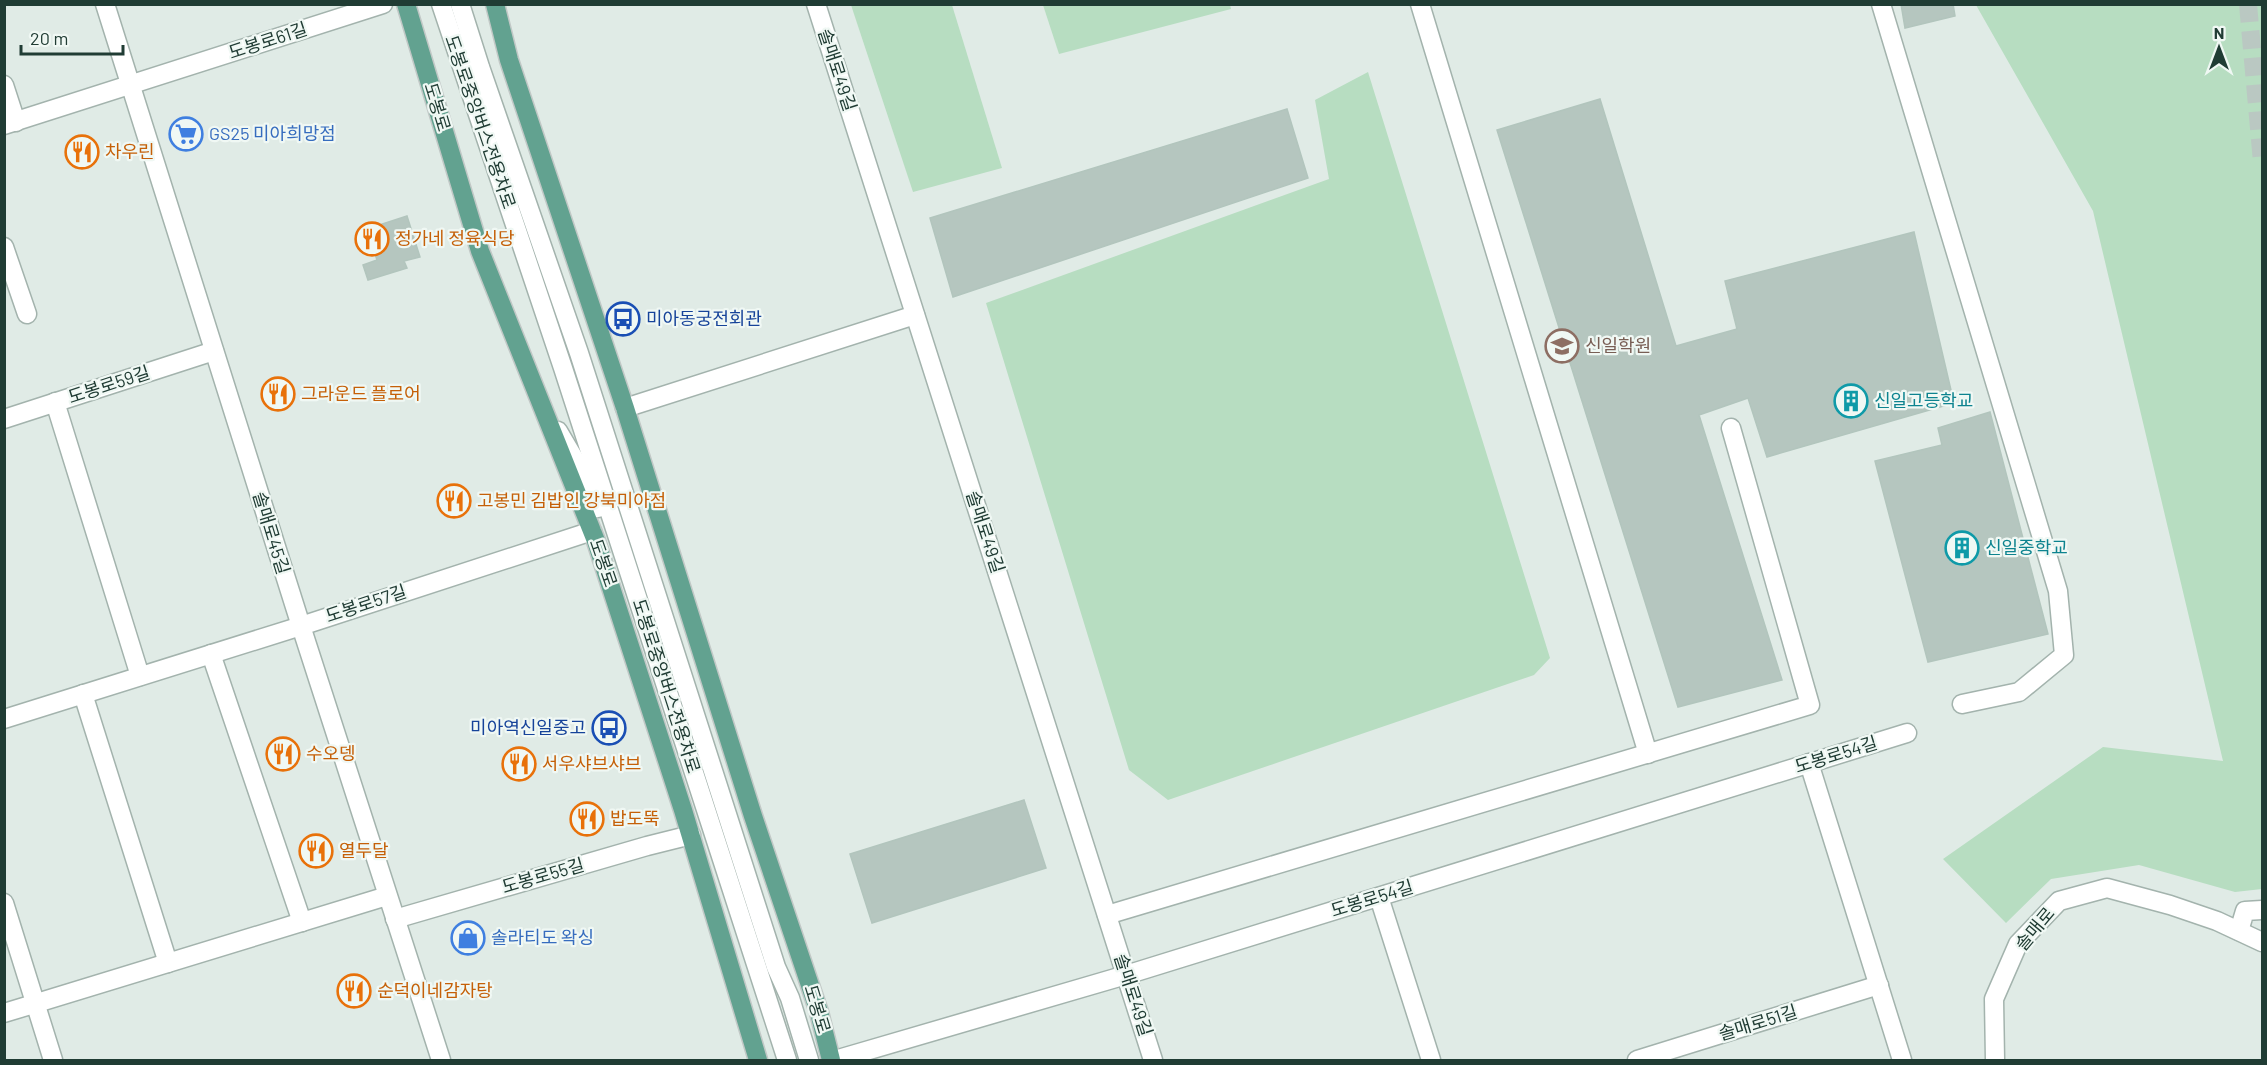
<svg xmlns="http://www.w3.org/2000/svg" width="2267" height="1065" viewBox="0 0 2267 1065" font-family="Barlow,'Noto Sans KR',sans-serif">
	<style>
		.green { fill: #b7ddc1 }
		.building { fill: #b5c6bf; stroke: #b2c5bd; stroke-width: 1.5 }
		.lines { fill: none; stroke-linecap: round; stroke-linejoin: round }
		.secondary-tunnel { stroke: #bac8c2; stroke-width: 18; stroke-dasharray: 18 9; stroke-linecap: butt }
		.lane-casing { stroke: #a3b3ad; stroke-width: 21 }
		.street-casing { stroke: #a3b3ad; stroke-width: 21 }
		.primary-casing { stroke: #c1c8c6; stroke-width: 21 }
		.lane { stroke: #fff; stroke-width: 18 }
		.street { stroke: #fff; stroke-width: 18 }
		.primary { stroke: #62a290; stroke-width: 18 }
		.labels { text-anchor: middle; stroke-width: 4.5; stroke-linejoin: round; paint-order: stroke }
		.street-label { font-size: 18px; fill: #203c34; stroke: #f0f8f4 }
		.shop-label { font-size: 18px; fill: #366cbe; stroke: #f0f8f4; text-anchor: start }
		.food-label { font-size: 18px; fill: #c56008; stroke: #f0f8f4; text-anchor: start }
		.transit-label { font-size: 18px; fill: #164399; stroke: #f0f8f4; text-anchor: start }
		.education-label { font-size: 18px; fill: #785e54; stroke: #f0f8f4; text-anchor: start }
		.culture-label { font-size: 18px; fill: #0d838f; stroke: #f0f8f4; text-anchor: start }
	</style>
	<rect width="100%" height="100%" fill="#e0ebe6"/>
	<g class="green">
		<polygon points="851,5 952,5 1002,168 913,192"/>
		<polygon points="1230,5 1231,9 1059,54 1043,5"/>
		<polygon points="1976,5 2262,5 2262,889 2235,892 2139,865 2051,879 2006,923 1943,859 2103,747 2223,761 2093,211"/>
		<polygon points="1368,72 1550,658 1534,675 1168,800 1129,770 986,303 1329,179 1315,100"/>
	</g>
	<g class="building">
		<polygon points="1901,4 1953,4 1955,16 1905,28"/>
		<polygon points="1600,99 1676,346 1737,329 1725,281 1914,232 1954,403 1767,457 1748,398 1699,415 1782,680 1678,707 1497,130"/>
		<polygon points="1287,109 1308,178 953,297 930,218"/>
		<polygon points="407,216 420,257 404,261 407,268 368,280 363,265 377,260 367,229"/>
		<polygon points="1990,412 2048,634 1928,662 1875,461 1942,445 1938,428"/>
		<polygon points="1024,800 1046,868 872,923 850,854"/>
	</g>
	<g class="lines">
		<polyline class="secondary-tunnel" points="2248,4 2262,162"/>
		<g class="lane-casing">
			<g id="lane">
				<polyline points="441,4 563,368 787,1060"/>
				<polyline points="460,4 480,67 579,353 776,967 790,998 809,1060"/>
				<polyline points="1420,4 1648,754"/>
				<polyline points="1881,4 2058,591 2064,655 2019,692 1962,704"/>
				<polyline points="558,431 581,470 598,508"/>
				<polyline points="1107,915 1810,705 1731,428"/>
			</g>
		</g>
		<g class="street-casing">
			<g id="street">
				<polyline points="105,4 301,626 441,1060"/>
				<polyline points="816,4 1153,1060"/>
				<polyline points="4,85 16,122"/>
				<polyline points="4,125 383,4"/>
				<polyline points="4,247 27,314"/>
				<polyline points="55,402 140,676"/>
				<polyline points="625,408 915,315"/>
				<polyline points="4,419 214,351"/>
				<polyline points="211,654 302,922"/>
				<polyline points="83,694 168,963"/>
				<polyline points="4,719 301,626 592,531"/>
				<polyline points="1809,763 1902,1060"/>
				<polyline points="1379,897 1431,1060"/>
				<polyline points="4,903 53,1060"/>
				<polyline points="395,919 647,846 691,835"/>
				<polyline points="2239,931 2245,911 2262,910"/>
				<polyline points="4,1013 387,896"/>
				<polyline points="835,1060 1126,975 1907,733"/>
				<polyline points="1637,1060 1879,985"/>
				<polyline points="1995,1060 1994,999 2018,944 2059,901 2107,888 2170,905 2217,921 2262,942"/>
			</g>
		</g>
		<g class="primary-casing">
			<g id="primary">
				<polyline points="406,4 480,251 596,541 683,810 758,1060"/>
				<polyline points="495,4 509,60 625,408 753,816 819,1012 831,1060"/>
			</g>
		</g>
		<use href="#lane" class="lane"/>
		<use href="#street" class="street"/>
		<use href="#primary" class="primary"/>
	</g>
	<defs>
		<g id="supermarket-ring" transform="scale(1.725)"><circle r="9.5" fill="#f0f8f4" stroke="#3f7fe0" stroke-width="1.5"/><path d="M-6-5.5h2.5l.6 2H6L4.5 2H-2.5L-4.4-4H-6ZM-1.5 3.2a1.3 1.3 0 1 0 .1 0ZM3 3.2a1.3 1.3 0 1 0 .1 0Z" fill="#3f7fe0"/></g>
		<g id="restaurant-ring" transform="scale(1.725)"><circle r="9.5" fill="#f0f8f4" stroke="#e8710a" stroke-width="1.5"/><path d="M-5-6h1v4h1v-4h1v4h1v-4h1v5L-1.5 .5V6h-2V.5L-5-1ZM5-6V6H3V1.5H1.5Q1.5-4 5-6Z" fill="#e8710a"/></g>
		<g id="bus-ring" transform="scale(1.725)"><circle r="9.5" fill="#f0f8f4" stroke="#1a4fb4" stroke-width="1.5"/><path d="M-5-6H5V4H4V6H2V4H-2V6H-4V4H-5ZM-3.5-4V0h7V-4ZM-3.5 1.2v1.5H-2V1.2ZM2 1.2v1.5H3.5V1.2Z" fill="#1a4fb4"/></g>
		<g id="school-ring" transform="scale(1.725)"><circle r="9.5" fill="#f0f8f4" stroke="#8d6e63" stroke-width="1.5"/><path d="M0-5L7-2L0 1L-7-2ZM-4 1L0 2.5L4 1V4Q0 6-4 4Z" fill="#8d6e63"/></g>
		<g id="building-ring" transform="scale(1.725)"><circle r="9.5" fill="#f0f8f4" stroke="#0f9aa8" stroke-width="1.5"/><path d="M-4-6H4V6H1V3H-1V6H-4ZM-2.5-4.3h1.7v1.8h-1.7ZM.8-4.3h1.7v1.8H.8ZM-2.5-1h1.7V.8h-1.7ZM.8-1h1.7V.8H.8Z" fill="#0f9aa8"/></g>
		<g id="shop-ring" transform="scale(1.725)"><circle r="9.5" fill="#f0f8f4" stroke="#3f7fe0" stroke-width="1.5"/><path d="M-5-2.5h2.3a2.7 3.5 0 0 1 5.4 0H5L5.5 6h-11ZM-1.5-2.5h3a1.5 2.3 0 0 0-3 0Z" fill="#3f7fe0"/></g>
	</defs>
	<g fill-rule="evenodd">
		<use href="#supermarket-ring" x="186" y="134"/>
		<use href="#restaurant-ring" x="82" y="152"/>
		<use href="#restaurant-ring" x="372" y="239"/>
		<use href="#bus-ring" x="623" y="319"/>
		<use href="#school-ring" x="1562" y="346"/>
		<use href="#restaurant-ring" x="278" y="394"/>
		<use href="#building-ring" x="1851" y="401"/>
		<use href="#restaurant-ring" x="454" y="501"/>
		<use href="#building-ring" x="1962" y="548"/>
		<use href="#bus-ring" x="609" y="728"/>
		<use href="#restaurant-ring" x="283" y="754"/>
		<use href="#restaurant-ring" x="519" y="764"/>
		<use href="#restaurant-ring" x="587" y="819"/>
		<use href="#restaurant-ring" x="316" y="851"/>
		<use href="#shop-ring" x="468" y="938"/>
		<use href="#restaurant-ring" x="354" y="991"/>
	</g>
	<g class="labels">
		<g class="street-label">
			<text transform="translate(268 41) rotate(-18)" y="6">도봉로61길</text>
			<text transform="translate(837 70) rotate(72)" y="6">솔매로49길</text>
			<text transform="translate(437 107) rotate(73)" y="6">도봉로</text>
			<text transform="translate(480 122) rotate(71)" y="6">도봉로중앙버스전용차로</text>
			<text transform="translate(109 385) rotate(-18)" y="6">도봉로59길</text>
			<text transform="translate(985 532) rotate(72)" y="6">솔매로49길</text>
			<text transform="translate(271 533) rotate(73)" y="6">솔매로45길</text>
			<text transform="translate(603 563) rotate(71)" y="6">도봉로</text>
			<text transform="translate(366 604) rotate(-18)" y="6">도봉로57길</text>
			<text transform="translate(666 686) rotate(72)" y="6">도봉로중앙버스전용차로</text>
			<text transform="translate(1836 755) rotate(-17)" y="6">도봉로54길</text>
			<text transform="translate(543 876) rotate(-16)" y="6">도봉로55길</text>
			<text transform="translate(1372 899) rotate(-17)" y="6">도봉로54길</text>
			<text transform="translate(2035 929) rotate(-50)" y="6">솔매로</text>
			<text transform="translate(1133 995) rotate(72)" y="6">솔매로49길</text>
			<text transform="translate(817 1009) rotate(73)" y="6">도봉로</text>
			<text transform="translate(1758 1023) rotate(-17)" y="6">솔매로51길</text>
		</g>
		<g class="shop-label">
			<text x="209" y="140">GS25 미아희망점</text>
			<text x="491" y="944">솔라티도 왁싱</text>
		</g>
		<g class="food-label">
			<text x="105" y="158">차우린</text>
			<text x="395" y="245">정가네 정육식당</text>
			<text x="301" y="400">그라운드 플로어</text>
			<text x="477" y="507">고봉민 김밥인 강북미아점</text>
			<text x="306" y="760">수오뎅</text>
			<text x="542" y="770">서우샤브샤브</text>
			<text x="610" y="825">밥도뚝</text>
			<text x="339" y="857">열두달</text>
			<text x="377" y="997">순덕이네감자탕</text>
		</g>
		<g class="transit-label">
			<text x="646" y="325">미아동궁전회관</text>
			<text x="586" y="734" text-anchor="end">미아역신일중고</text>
		</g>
		<g class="education-label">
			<text x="1585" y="352">신일학원</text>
		</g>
		<g class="culture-label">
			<text x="1874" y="407">신일고등학교</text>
			<text x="1985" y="554">신일중학교</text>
		</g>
	</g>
	<rect width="2267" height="1065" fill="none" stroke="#203c34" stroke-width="12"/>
	<g transform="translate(2219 48)" stroke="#f0f8f4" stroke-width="4.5" paint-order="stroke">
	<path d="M0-4.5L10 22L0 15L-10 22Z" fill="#203c34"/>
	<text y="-9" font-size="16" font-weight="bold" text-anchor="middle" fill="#203c34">N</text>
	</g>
	<path d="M21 45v9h102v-9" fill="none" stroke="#203c34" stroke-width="3"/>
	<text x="30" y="45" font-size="18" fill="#203c34" stroke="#f0f8f4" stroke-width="4.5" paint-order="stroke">20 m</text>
</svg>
